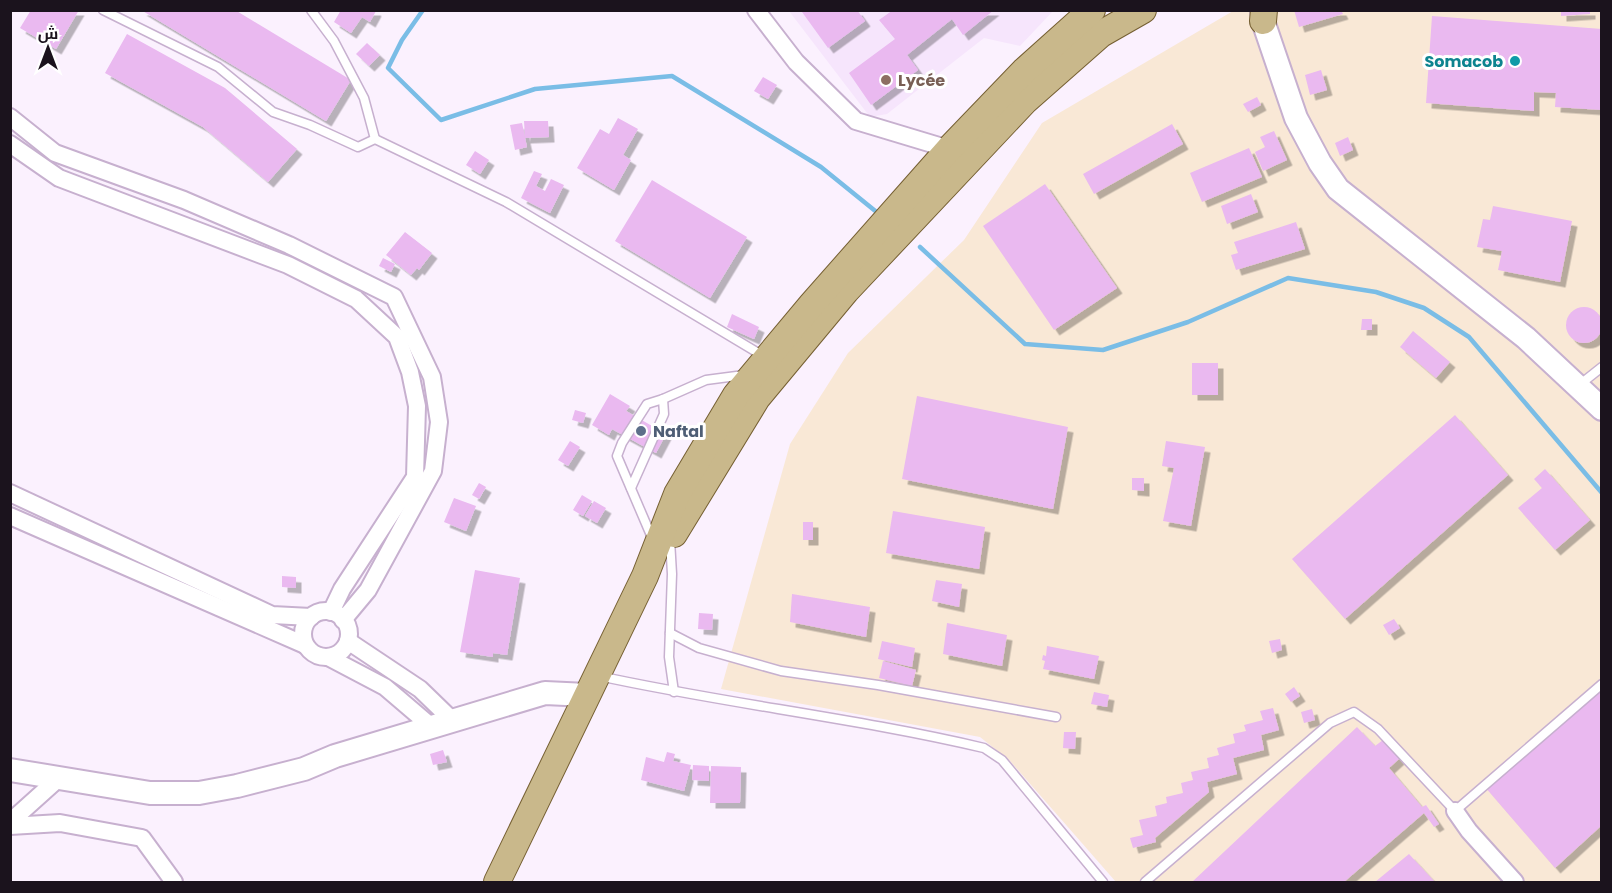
<svg xmlns="http://www.w3.org/2000/svg" width="1612" height="893" viewBox="0 0 1612 893" font-family="Poppins,Cairo,sans-serif">
	<style>
		.built { fill: #f6e5fc }
		.industrial { fill: #f9e8d6 }
		.lines { fill: none; stroke-linecap: round; stroke-linejoin: round }
		.stream { stroke: #7abde6; stroke-width: 4.5 }
		.building { fill: #eab9f0; filter: url(#shadow) }
		.lane-casing { stroke: #c7b0cf; stroke-width: 11 }
		.street-casing { stroke: #c7b0cf; stroke-width: 20 }
		.secondary-casing { stroke: #c7b0cf; stroke-width: 26 }
		.primary-casing { stroke: #755f32; stroke-width: 28 }
		.lane { stroke: #fff; stroke-width: 8 }
		.street { stroke: #fff; stroke-width: 16 }
		.secondary { stroke: #fff; stroke-width: 22 }
		.primary { stroke: #c9b88b; stroke-width: 26 }
		.culture-dot { fill: #0f9aa8; stroke: #fff; stroke-width: 2 }
		.education-dot { fill: #8d6e63; stroke: #fff; stroke-width: 2 }
		.service-dot { fill: #5c6f8a; stroke: #fff; stroke-width: 2 }
		.labels { text-anchor: middle; stroke-width: 6; stroke-linejoin: round; paint-order: stroke }
		.culture-label { font-size: 16px; font-weight: bold; fill: #0d838f; stroke: #fff; text-anchor: end }
		.education-label { font-size: 16px; font-weight: bold; fill: #785e54; stroke: #fff; text-anchor: start }
		.service-label { font-size: 16px; font-weight: bold; fill: #4e5e75; stroke: #fff; text-anchor: start }
	</style>
	<defs>
		<filter id="shadow"><feDropShadow dx="5.5" dy="5.5" stdDeviation="0" flood-color="#0004"/></filter>
	</defs>
	<rect width="100%" height="100%" fill="#fbf1fe"/>
	<polygon class="built" points="789,11 1053,11 1020,46 984,38 887,114 870,117"/>
	<polygon class="industrial" points="1233,11 1601,11 1601,882 1116,882 1010,761 980,737 721,689 790,444 848,353 964,240 1042,123"/>
	<g class="lines">
		<g class="stream">
			<polyline points="423,10 402,40 388,68 441,120 535,89 672,76 821,167 879,214"/>
			<polyline points="920,247 1025,344 1103,350 1188,322 1288,278 1376,292 1424,308 1469,337 1602,493"/>
		</g>
	</g>
	<g class="building">
		<polygon points="31,10 79,10 56,49 20,28"/>
		<polygon points="141,10 235,10 351,80 326,121"/>
		<polygon points="341,10 375,10 376,11 370,22 362,17 351,33 334,22"/>
		<polygon points="803,10 857,10 865,21 828,48 802,12"/>
		<polygon points="893,10 994,10 963,35 952,19 907,55 918,70 871,105 849,73 895,39 879,20"/>
		<polygon points="1294,10 1341,10 1343,14 1299,27"/>
		<polygon points="1561,10 1590,10 1590,14 1561,16"/>
		<polygon points="1432,16 1602,29 1602,110 1555,107 1556,93 1534,92 1534,111 1426,103"/>
		<polygon points="127,34 225,88 297,149 268,182 203,127 105,73"/>
		<polygon points="367,43 380,55 369,66 356,54"/>
		<polygon points="1321,70 1327,90 1310,95 1305,75"/>
		<polygon points="763,77 777,85 768,99 754,91"/>
		<polygon points="1257,97 1261,105 1248,112 1243,104"/>
		<polygon points="618,118 638,129 623,155 631,160 614,190 577,168 600,129 609,134"/>
		<polygon points="524,121 548,121 549,137 525,138 527,147 515,150 510,125 522,123 525,137"/>
		<polygon points="1172,124 1183,144 1094,194 1083,174"/>
		<polygon points="1274,131 1287,160 1263,171 1255,152 1265,147 1260,137"/>
		<polygon points="1348,137 1353,150 1340,156 1335,143"/>
		<polygon points="1249,148 1262,177 1202,202 1190,173"/>
		<polygon points="475,151 489,160 480,174 466,165"/>
		<polygon points="534,171 542,174 536,186 545,191 551,179 564,185 550,213 521,198"/>
		<polygon points="652,180 747,237 710,298 615,241"/>
		<polygon points="1045,184 1117,288 1054,330 983,226"/>
		<polygon points="1251,194 1258,212 1227,224 1221,206"/>
		<polygon points="1493,206 1572,221 1560,282 1498,270 1502,251 1477,247 1483,219 1490,220"/>
		<polygon points="1296,222 1305,249 1236,270 1231,255 1238,253 1234,242"/>
		<polygon points="405,232 432,253 419,270 417,268 411,275 386,255"/>
		<polygon points="383,258 395,264 391,272 379,266"/>
		<circle cx="1584" cy="325" r="18"/>
		<polygon points="732,314 759,327 754,339 727,327"/>
		<polygon points="1362,319 1372,319 1372,330 1361,330"/>
		<polygon points="1413,331 1450,362 1436,378 1400,347"/>
		<rect x="1192" y="363" width="26" height="32"/>
		<polygon points="610,394 630,406 626,411 666,434 656,453 612,429 609,435 592,425"/>
		<polygon points="917,396 1068,427 1053,509 902,479"/>
		<polygon points="575,410 586,413 583,423 572,420"/>
		<polygon points="1455,415 1508,475 1345,619 1292,559"/>
		<polygon points="570,441 580,447 568,466 558,460"/>
		<polygon points="1166,441 1205,447 1191,526 1163,521 1174,468 1162,466"/>
		<polygon points="1545,469 1590,520 1555,550 1518,508 1542,488 1534,479"/>
		<polygon points="1132,478 1144,478 1144,491 1132,490"/>
		<polygon points="479,483 486,487 479,499 472,495"/>
		<polygon points="582,495 592,501 583,516 573,510"/>
		<polygon points="454,498 476,506 466,531 444,522"/>
		<polygon points="594,501 606,508 597,523 585,516"/>
		<polygon points="893,511 985,527 979,569 886,553"/>
		<rect x="803" y="522" width="10" height="18"/>
		<polygon points="475,570 520,578 507,655 493,653 493,657 460,652"/>
		<polygon points="282,576 296,577 296,588 282,587"/>
		<polygon points="936,580 962,584 959,607 932,601"/>
		<polygon points="792,594 870,607 866,637 790,622"/>
		<polygon points="699,613 713,614 712,630 698,629"/>
		<polygon points="1394,619 1400,628 1389,635 1383,625"/>
		<polygon points="947,623 1007,635 1002,666 943,654"/>
		<polygon points="1280,639 1282,650 1272,653 1269,641"/>
		<polygon points="882,641 915,648 912,667 878,659"/>
		<polygon points="1047,646 1099,656 1094,679 1043,669 1045,661 1042,660 1043,655 1046,656"/>
		<polygon points="883,661 916,670 912,686 879,678"/>
		<polygon points="1602,681 1602,825 1555,868 1485,787"/>
		<polygon points="1294,687 1300,696 1291,702 1285,694"/>
		<polygon points="1094,692 1109,695 1107,707 1091,704"/>
		<polygon points="1273,708 1279,730 1261,735 1264,750 1233,758 1237,774 1207,782 1209,792 1155,838 1156,842 1133,848 1130,838 1143,835 1139,820 1157,816 1155,806 1167,803 1166,797 1183,793 1181,783 1193,780 1191,772 1209,768 1207,758 1219,755 1217,748 1235,743 1233,734 1246,731 1244,725 1263,720 1260,711"/>
		<polygon points="1312,709 1315,720 1304,723 1301,712"/>
		<polygon points="1357,727 1375,746 1383,740 1399,759 1389,768 1422,807 1426,805 1439,824 1434,827 1424,813 1344,882 1192,882"/>
		<polygon points="1064,732 1076,732 1075,749 1063,748"/>
		<polygon points="443,750 447,762 433,765 430,754"/>
		<polygon points="667,752 675,754 673,761 691,765 684,791 641,780 646,757 664,762"/>
		<polygon points="693,765 709,766 709,781 692,780"/>
		<polygon points="711,766 741,767 740,803 710,803"/>
		<polygon points="1409,854 1435,882 1375,882"/>
	</g>
	<g class="lines">
		<g class="lane-casing">
			<g id="lane">
				<polyline points="103,10 218,67 273,112 310,125 358,147 375,139"/>
				<polyline points="311,10 334,41 364,98 375,139"/>
				<polyline points="375,139 506,202 765,357"/>
				<polyline points="1578,386 1602,367"/>
				<polyline points="631,488 664,414 663,399"/>
				<polyline points="653,540 617,456 622,443 647,404 663,399 706,380 744,375"/>
				<polyline points="670,540 672,574 669,657 674,692"/>
				<polyline points="670,633 699,648 781,671 878,685 1056,717"/>
				<path d="M 599,676 C 727,704 857,718 984,748 L 1002,760 L 1103,882"/>
				<polyline points="1145,882 1330,723 1354,712 1378,729 1455,811 1602,684"/>
			</g>
		</g>
		<g class="street-casing">
			<g id="street">
				<polyline points="756,10 796,62 856,121 949,149"/>
				<polyline points="10,117 55,153 184,200 289,245 394,297 432,377 439,422 433,471 368,590 343,620"/>
				<polyline points="10,144 59,178 288,265 356,299 397,337 410,372 417,406 415,477 342,589 331,612"/>
				<polyline points="10,493 272,615 311,617"/>
				<polyline points="10,516 305,645"/>
				<circle cx="326" cy="634" r="23"/>
				<polyline points="348,641 420,689 453,721"/>
				<polyline points="328,657 385,687 433,728"/>
				<polyline points="1455,811 1469,831 1515,882"/>
				<polyline points="10,822 59,778"/>
				<polyline points="10,826 60,823 142,838 174,882"/>
			</g>
		</g>
		<g class="secondary-casing">
			<g id="secondary">
				<polyline points="1262,10 1263,21 1296,118 1320,163 1338,189 1526,338 1602,409"/>
				<polyline points="10,770 150,793 199,793 237,786 304,769 335,756 545,693 587,695"/>
			</g>
		</g>
		<g class="primary-casing">
			<g id="primary">
				<polyline points="1263,21 1264,10"/>
				<polyline points="674,534 757,398 846,291 1025,101 1101,34 1143,10"/>
				<polyline points="497,882 645,576 677,494 736,395 812,304 949,149 1024,71 1092,10"/>
			</g>
		</g>
		<use href="#lane" class="lane"/>
		<use href="#street" class="street"/>
		<use href="#secondary" class="secondary"/>
		<use href="#primary" class="primary"/>
	</g>
	<circle class="culture-dot" cx="1515" cy="61" r="6"/>
	<circle class="education-dot" cx="886" cy="80" r="6"/>
	<circle class="service-dot" cx="641" cy="431" r="6"/>
	<g class="labels">
		<g class="culture-label">
			<text x="1503" y="67">Somacob</text>
		</g>
		<g class="education-label">
			<text x="898" y="86">Lycée</text>
		</g>
		<g class="service-label">
			<text x="653" y="437">Naftal</text>
		</g>
	</g>
	<rect width="1612" height="893" fill="none" stroke="#1b131d" stroke-width="24"/>
	<g transform="translate(48 48)" stroke="#ffffff" stroke-width="4.5" paint-order="stroke">
	<path d="M0-4.5L10 22L0 15L-10 22Z" fill="#1b131d"/>
	<text y="-9" font-size="16" font-weight="bold" text-anchor="middle" fill="#1b131d">ش</text>
	</g>
</svg>
